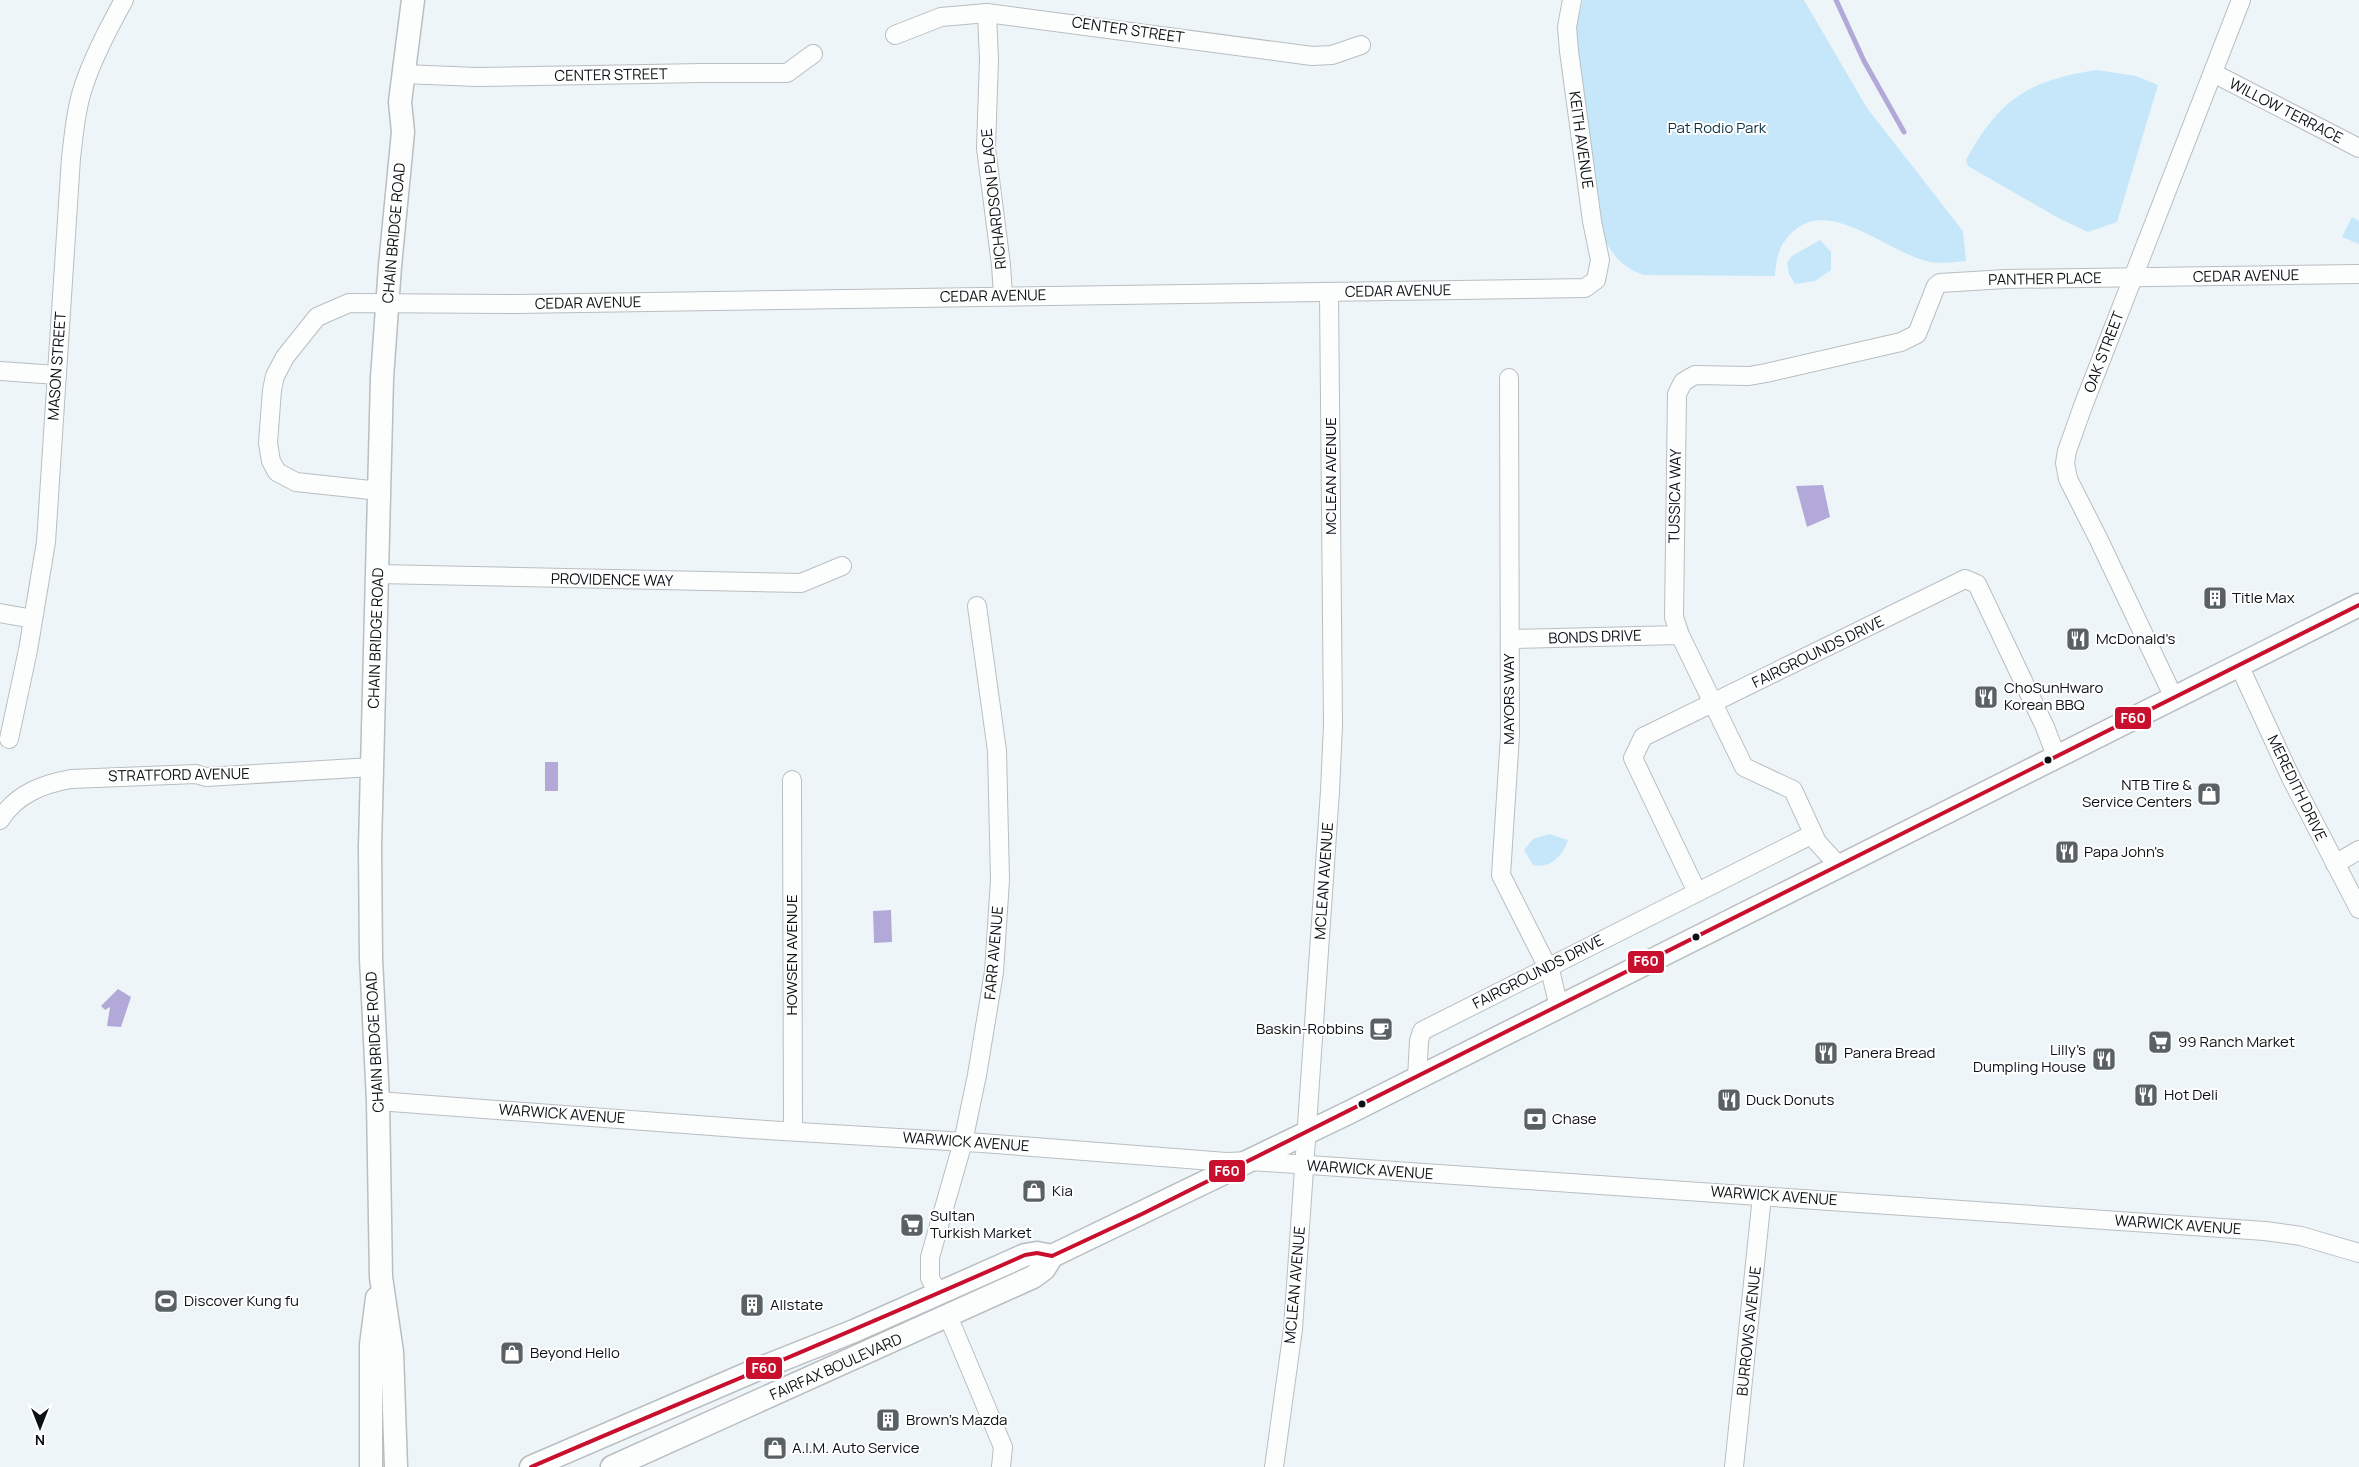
<svg xmlns="http://www.w3.org/2000/svg" width="2359" height="1467" viewBox="0 0 2359 1467" font-family="Manrope,sans-serif">
	<style>
		.green { fill: #c6e7fa }
		.water { fill: #b3a9d8 }
		.lines { fill: none; stroke-linecap: round; stroke-linejoin: round }
		.stream { stroke: #b3a9d8; stroke-width: 5 }
		.minor-casing { stroke: #b8bec1; stroke-width: 20 }
		.major-casing { stroke: #b8bec1; stroke-width: 25 }
		.minor { stroke: #fcfefe; stroke-width: 18 }
		.major { stroke: #fcfefe; stroke-width: 22 }
		.bus-1-casing { stroke: #fff; stroke-width: 8 }
		.bus-1 { stroke: #c8102e; stroke-width: 4 }
		.bus-dot { fill: #0b1114; stroke: #fff; stroke-width: 2 }
		.labels { text-anchor: middle; stroke-width: 4; stroke-linejoin: round; paint-order: stroke }
		.street-label { font-size: 15px; fill: #0b1114; stroke: #fff }
		.park-label { font-size: 15px; fill: #0d3243; stroke: #fff }
		.poi-label { font-size: 15px; fill: #0b1114; stroke: #fff; text-anchor: start }
		.line-badge { stroke: #fff; stroke-width: 2 }
		.badge-label { font-size: 14px; text-anchor: middle; font-weight: bold; fill: #fff }
	</style>
	<rect width="100%" height="100%" fill="#eef5f9"/>
	<g class="green">
		<path d="M 1583,0 L 1804,0 L 1867,108 L 1963,231 L 1966,261 C 1955,262 1942,264 1931,262 C 1891,255 1834,199 1796,229 C 1780,242 1776,256 1775,276 L 1644,275 C 1622,268 1613,255 1602,236 L 1576,46 L 1576,26 Z"/>
		<path d="M 2097,70 L 2136,76 L 2158,85 L 2117,222 L 2088,232 L 2060,219 L 1968,166 L 1966,160 C 1999,99 2029,80 2097,70 Z"/>
		<polygon points="2352,217 2359,221 2359,244 2342,237"/>
		<polygon points="1820,240 1831,252 1831,270 1815,281 1795,284 1789,274 1787,263 1792,256"/>
		<path d="M 1549,834 L 1568,840 C 1563,856 1550,869 1533,865 L 1524,850 L 1533,839 Z"/>
	</g>
	<g class="water">
		<polygon points="1823,485 1830,517 1807,527 1796,486"/>
		<rect x="545" y="762" width="13" height="29"/>
		<polygon points="891,910 892,942 874,943 873,911"/>
		<polygon points="118,989 131,997 121,1027 107,1026 110,1007 105,1010 101,1006"/>
	</g>
	<g class="lines">
		<polyline class="stream" points="1836,0 1864,61 1904,132"/>
		<g class="minor-casing">
			<g id="minor">
				<polyline points="987,13 989,60 986,148 1001,265 1003,295"/>
				<polyline points="895,35 941,17 987,13 1312,56 1332,55 1361,45"/>
				<polyline points="2213,73 2359,148"/>
				<polyline points="403,74 477,77 702,73 787,73 813,54"/>
				<polyline points="0,371 57,375"/>
				<polyline points="1509,378 1510,735 1501,875 1551,974 1559,1007"/>
				<polyline points="380,491 296,482 277,472 271,461 268,443 272,390 275,376 285,357 317,317 349,303 516,304 1585,288 1596,280 1600,260 1592,221 1569,51 1567,27 1572,0"/>
				<polyline points="378,574 801,583 842,566"/>
				<polyline points="0,613 33,619"/>
				<polyline points="1510,639 1680,635"/>
				<polyline points="2239,665 2291,778 2359,909"/>
				<polyline points="2174,698 2098,538 2068,479 2065,463 2067,451 2083,406 2241,0"/>
				<path d="M 9,739 L 28,650 L 46,542 L 71,158 C 74,133 76,108 84,85 C 94,55 109,27 124,0"/>
				<polyline points="792,780 793,1131"/>
				<path d="M 0,820 C 16,794 43,784 71,779 L 196,774 L 206,777 L 372,767"/>
				<polyline points="2335,864 2359,850"/>
				<polyline points="1839,866 1817,842 1793,790 1744,767 1680,635 1674,617 1677,394 1683,382 1695,375 1749,376 1766,373 1901,342 1917,334 1936,286 1940,283 2006,279 2359,274"/>
				<polyline points="1697,892 1633,758 1643,737 1965,579 1977,584 2045,727 2056,756"/>
				<polyline points="1417,1078 1419,1041 1422,1031 1813,834"/>
				<polyline points="378,1101 751,1129 982,1143 1226,1162 1251,1161 2265,1231 2301,1236 2359,1253"/>
				<polyline points="938,1293 930,1278 930,1257 963,1142 977,1075 994,972 1000,880 997,751 977,606"/>
				<polyline points="948,1316 1003,1447 1001,1467"/>
				<polyline points="1274,1467 1293,1329 1330,791 1333,725 1329,292"/>
				<polyline points="1734,1467 1762,1196"/>
			</g>
		</g>
		<g class="major-casing">
			<g id="major">
				<polyline points="371,1467 371,1345 377,1298"/>
				<polyline points="396,1467 392,1352 381,1277 378,1101 371,958 370,847 382,378 390,266 403,132 400,102 413,0"/>
				<polyline points="531,1467 756,1370 854,1331 1025,1255 1037,1253 1052,1256"/>
				<polyline points="612,1467 1033,1277 1044,1269 1052,1256 1350,1112 2359,605"/>
			</g>
		</g>
		<use href="#minor" class="minor"/>
		<use href="#major" class="major"/>
		<g class="bus-1-casing">
			<path id="bus-1" d="M 531,1467 C 696,1396 861,1328 1025,1255 L 1037,1253 L 1052,1256 L 1142,1214 L 2359,605"/>
		</g>
		<use href="#bus-1" class="bus-1"/>
	</g>
	<defs>
		<g id="building-square" transform="scale(1.25)"><rect x="-9" y="-9" width="18" height="18" rx="4" fill="#5a6164" stroke="#fff"/><path d="M-4-6H4V6H1V3H-1V6H-4ZM-2.5-4.3h1.7v1.8h-1.7ZM.8-4.3h1.7v1.8H.8ZM-2.5-1h1.7V.8h-1.7ZM.8-1h1.7V.8H.8Z" fill="#fff"/></g>
		<g id="restaurant-square" transform="scale(1.25)"><rect x="-9" y="-9" width="18" height="18" rx="4" fill="#5a6164" stroke="#fff"/><path d="M-5-6h1v4h1v-4h1v4h1v-4h1v5L-1.5 .5V6h-2V.5L-5-1ZM5-6V6H3V1.5H1.5Q1.5-4 5-6Z" fill="#fff"/></g>
		<g id="shop-square" transform="scale(1.25)"><rect x="-9" y="-9" width="18" height="18" rx="4" fill="#5a6164" stroke="#fff"/><path d="M-5-2.5h2.3a2.7 3.5 0 0 1 5.4 0H5L5.5 6h-11ZM-1.5-2.5h3a1.5 2.3 0 0 0-3 0Z" fill="#fff"/></g>
		<g id="cafe-square" transform="scale(1.25)"><rect x="-9" y="-9" width="18" height="18" rx="4" fill="#5a6164" stroke="#fff"/><path d="M-5.5-4.5H6V0H3Q3 3.5 0 3.5H-2.5Q-5.5 3.5-5.5 0ZM3-3.2v2h1.7v-2ZM-6 4.5H4V6H-6Z" fill="#fff"/></g>
		<g id="supermarket-square" transform="scale(1.25)"><rect x="-9" y="-9" width="18" height="18" rx="4" fill="#5a6164" stroke="#fff"/><path d="M-6-5.5h2.5l.6 2H6L4.5 2H-2.5L-4.4-4H-6ZM-1.5 3.2a1.3 1.3 0 1 0 .1 0ZM3 3.2a1.3 1.3 0 1 0 .1 0Z" fill="#fff"/></g>
		<g id="bank-square" transform="scale(1.25)"><rect x="-9" y="-9" width="18" height="18" rx="4" fill="#5a6164" stroke="#fff"/><path d="M-6-4H6V4H-6ZM0-2.3a2.3 2.3 0 1 0 0 4.6a2.3 2.3 0 1 0 0-4.6Z" fill="#fff"/></g>
		<g id="stadium-square" transform="scale(1.25)"><rect x="-9" y="-9" width="18" height="18" rx="4" fill="#5a6164" stroke="#fff"/><path d="M0-5a6.5 5 0 1 0 0 10a6.5 5 0 1 0 0-10ZM-3.5-1.8h7v3.6h-7Z" fill="#fff"/></g>
	</defs>
	<g fill-rule="evenodd">
		<use href="#building-square" x="2215" y="598"/>
		<use href="#restaurant-square" x="2078" y="639"/>
		<use href="#restaurant-square" x="1986" y="697"/>
		<use href="#shop-square" x="2209" y="794"/>
		<use href="#restaurant-square" x="2067" y="852"/>
		<use href="#cafe-square" x="1381" y="1029"/>
		<use href="#supermarket-square" x="2160" y="1042"/>
		<use href="#restaurant-square" x="1826" y="1053"/>
		<use href="#restaurant-square" x="2104" y="1059"/>
		<use href="#restaurant-square" x="2146" y="1095"/>
		<use href="#restaurant-square" x="1729" y="1100"/>
		<use href="#bank-square" x="1535" y="1119"/>
		<use href="#shop-square" x="1034" y="1191"/>
		<use href="#supermarket-square" x="912" y="1225"/>
		<use href="#stadium-square" x="166" y="1301"/>
		<use href="#building-square" x="752" y="1305"/>
		<use href="#shop-square" x="512" y="1353"/>
		<use href="#building-square" x="888" y="1420"/>
		<use href="#shop-square" x="775" y="1448"/>
	</g>
	<g class="bus-dot">
		<circle cx="2048" cy="760" r="4.5"/>
		<circle cx="1696" cy="937" r="4.5"/>
		<circle cx="1362" cy="1104" r="4.5"/>
	</g>
	<g class="labels">
		<g class="street-label">
			<text transform="translate(1128 30) rotate(8)" y="5">CENTER STREET</text>
			<text transform="translate(611 75) rotate(-1)" y="5">CENTER STREET</text>
			<text transform="translate(2286 111) rotate(27)" y="5">WILLOW TERRACE</text>
			<text transform="translate(1581 140) rotate(82)" y="5">KEITH AVENUE</text>
			<text transform="translate(994 199) rotate(-96)" y="5">RICHARDSON PLACE</text>
			<text transform="translate(394 233) rotate(-85)" y="5">CHAIN BRIDGE ROAD</text>
			<text transform="translate(2246 276) rotate(-1)" y="5">CEDAR AVENUE</text>
			<text transform="translate(2045 279) rotate(-1)" y="5">PANTHER PLACE</text>
			<text transform="translate(1398 291) rotate(-1)" y="5">CEDAR AVENUE</text>
			<text transform="translate(993 296) rotate(-1)" y="5">CEDAR AVENUE</text>
			<text transform="translate(588 303) rotate(-1)" y="5">CEDAR AVENUE</text>
			<text transform="translate(2104 352) rotate(-69)" y="5">OAK STREET</text>
			<text transform="translate(57 366) rotate(-86)" y="5">MASON STREET</text>
			<text transform="translate(1331 476) rotate(-90)" y="5">MCLEAN AVENUE</text>
			<text transform="translate(1675 496) rotate(-89)" y="5">TUSSICA WAY</text>
			<text transform="translate(612 580) rotate(1)" y="5">PROVIDENCE WAY</text>
			<text transform="translate(1595 637) rotate(-2)" y="5">BONDS DRIVE</text>
			<text transform="translate(376 638) rotate(-88)" y="5">CHAIN BRIDGE ROAD</text>
			<text transform="translate(1818 652) rotate(-26)" y="5">FAIRGROUNDS DRIVE</text>
			<text transform="translate(1509 699) rotate(-90)" y="5">MAYORS WAY</text>
			<text transform="translate(179 775) rotate(-1)" y="5">STRATFORD AVENUE</text>
			<text transform="translate(2297 788) rotate(64)" y="5">MEREDITH DRIVE</text>
			<text transform="translate(1324 881) rotate(-86)" y="5">MCLEAN AVENUE</text>
			<text transform="translate(994 953) rotate(-85)" y="5">FARR AVENUE</text>
			<text transform="translate(792 955) rotate(-90)" y="5">HOWSEN AVENUE</text>
			<text transform="translate(1538 972) rotate(-27)" y="5">FAIRGROUNDS DRIVE</text>
			<text transform="translate(375 1042) rotate(-93)" y="5">CHAIN BRIDGE ROAD</text>
			<text transform="translate(562 1114) rotate(4)" y="5">WARWICK AVENUE</text>
			<text transform="translate(966 1142) rotate(4)" y="5">WARWICK AVENUE</text>
			<text transform="translate(1370 1170) rotate(4)" y="5">WARWICK AVENUE</text>
			<text transform="translate(1774 1196) rotate(4)" y="5">WARWICK AVENUE</text>
			<text transform="translate(2178 1225) rotate(4)" y="5">WARWICK AVENUE</text>
			<text transform="translate(1295 1285) rotate(-85)" y="5">MCLEAN AVENUE</text>
			<text transform="translate(1749 1331) rotate(-84)" y="5">BURROWS AVENUE</text>
			<text transform="translate(836 1367) rotate(-24)" y="5">FAIRFAX BOULEVARD</text>
		</g>
		<g class="park-label">
			<text x="1717" y="133">Pat Rodio Park</text>
		</g>
		<g class="poi-label">
			<text x="2232" y="603">Title Max</text>
			<text x="2096" y="644">McDonald's</text>
			<text x="2004" y="693">ChoSunHwaro<tspan x="2004" dy="17">Korean BBQ</tspan></text>
			<text x="2192" y="790" text-anchor="end">NTB Tire &amp;<tspan x="2192" dy="17">Service Centers</tspan></text>
			<text x="2084" y="857">Papa John's</text>
			<text x="1364" y="1034" text-anchor="end">Baskin-Robbins</text>
			<text x="2178" y="1047">99 Ranch Market</text>
			<text x="2086" y="1055" text-anchor="end">Lilly’s<tspan x="2086" dy="17">Dumpling House</tspan></text>
			<text x="1844" y="1058">Panera Bread</text>
			<text x="2164" y="1100">Hot Deli</text>
			<text x="1746" y="1105">Duck Donuts</text>
			<text x="1552" y="1124">Chase</text>
			<text x="1052" y="1196">Kia</text>
			<text x="930" y="1221">Sultan<tspan x="930" dy="17">Turkish Market</tspan></text>
			<text x="184" y="1306">Discover Kung fu</text>
			<text x="770" y="1310">Allstate</text>
			<text x="530" y="1358">Beyond Hello</text>
			<text x="906" y="1425">Brown's Mazda</text>
			<text x="792" y="1453">A.I.M. Auto Service</text>
		</g>
	</g>
	<g class="line-badge">
		<rect x="2114" y="706" width="38" height="24" rx="5" fill="#c8102e"/>
		<rect x="1627" y="950" width="38" height="24" rx="5" fill="#c8102e"/>
		<rect x="1208" y="1159" width="38" height="24" rx="5" fill="#c8102e"/>
		<rect x="745" y="1356" width="38" height="24" rx="5" fill="#c8102e"/>
	</g>
	<g class="badge-label">
		<text x="2133" y="723">F60</text>
		<text x="1646" y="966">F60</text>
		<text x="1227" y="1176">F60</text>
		<text x="764" y="1373">F60</text>
	</g>
	<g transform="translate(40 1427) rotate(180)" stroke="#ffffff" stroke-width="4" paint-order="stroke">
	<path d="M0-4L9 19L0 12L-9 19Z" fill="#0b1114"/>
	<text y="-8" font-size="14" font-weight="bold" text-anchor="middle" fill="#0b1114">N</text>
	</g>
</svg>
